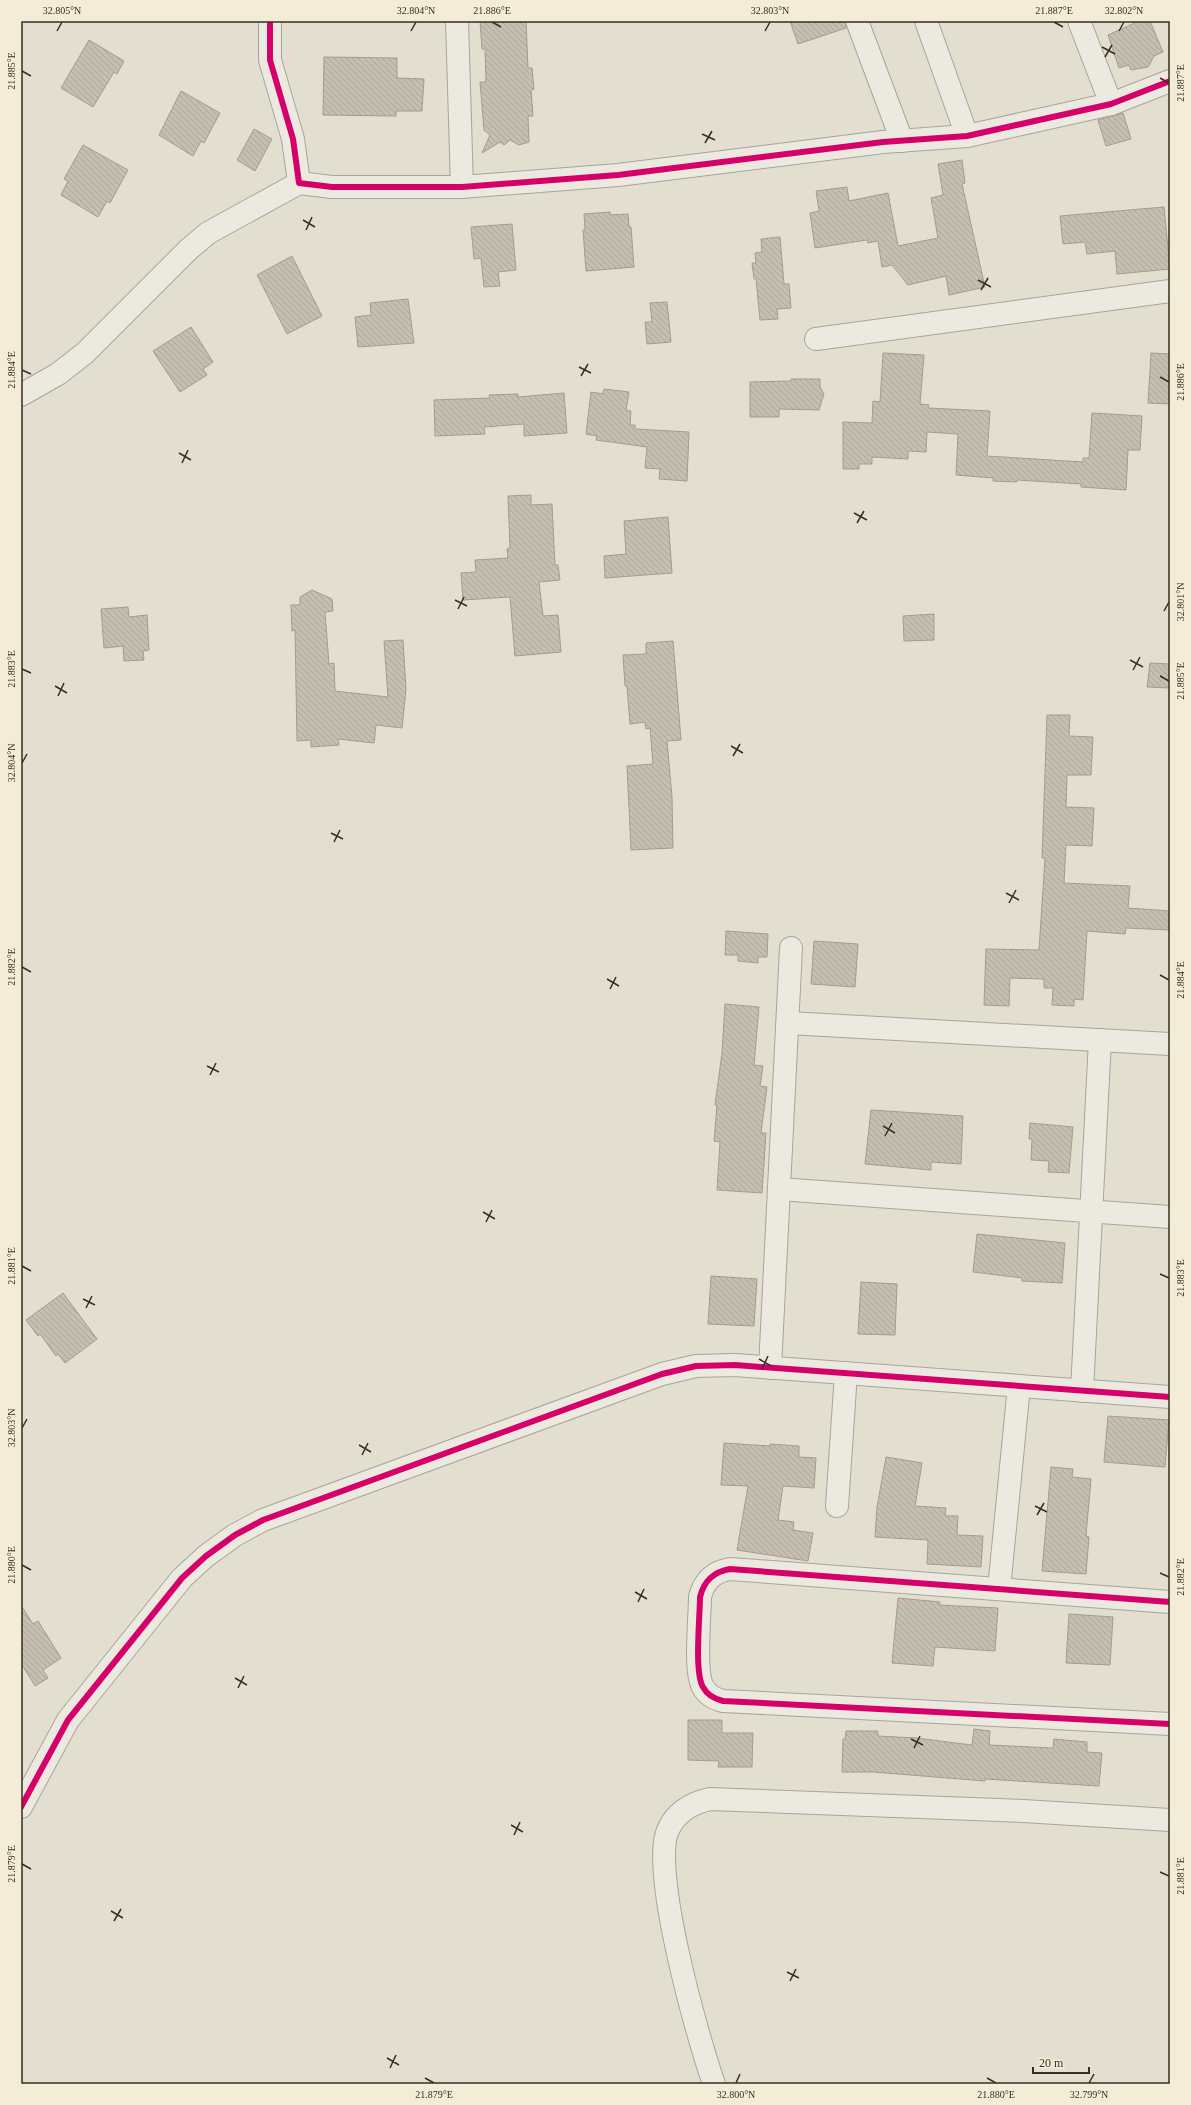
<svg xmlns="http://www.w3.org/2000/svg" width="1191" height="2105" viewBox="0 0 1191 2105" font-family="Georgia,serif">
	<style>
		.building { fill: url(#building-back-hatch); stroke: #a39b8f }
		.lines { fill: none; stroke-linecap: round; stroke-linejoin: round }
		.minor-casing { stroke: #a9a498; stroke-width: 24 }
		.minor { stroke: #ece9e1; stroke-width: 22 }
		.cycleway-casing { stroke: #f3edd7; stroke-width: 8 }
		.cycleway { stroke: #d6006c; stroke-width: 6 }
		.ticks { fill: none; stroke: #372e21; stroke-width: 1.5 }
		.neatline { fill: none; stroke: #372e21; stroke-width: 1.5 }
		.ticks-label { font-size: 10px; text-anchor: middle; fill: #372e21 }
	</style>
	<defs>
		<pattern id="building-back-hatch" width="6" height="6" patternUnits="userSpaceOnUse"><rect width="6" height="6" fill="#c6bfb1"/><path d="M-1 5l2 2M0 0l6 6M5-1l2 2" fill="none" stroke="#aba498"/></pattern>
	</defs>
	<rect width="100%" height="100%" fill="#e3dfd0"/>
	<g class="building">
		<polygon points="480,21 526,21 528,68 532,68 534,89 531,90 533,116 528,116 529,142 519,145 510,140 504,145 500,142 482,153 490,135 484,130 480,82 486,82 485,49 482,49"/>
		<polygon points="790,21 845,21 846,28 798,44"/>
		<polygon points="1139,21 1150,21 1163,52 1154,56 1148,67 1131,70 1129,65 1119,68 1108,35"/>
		<polygon points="89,40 124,61 117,74 114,72 93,107 61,88"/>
		<polygon points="324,57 397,58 397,78 424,79 422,111 396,111 396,116 323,115"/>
		<polygon points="181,91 220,113 204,143 201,141 193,156 159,135"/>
		<polygon points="1123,113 1131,139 1106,146 1098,120"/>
		<polygon points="254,129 272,139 255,171 237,160"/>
		<polygon points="83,145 128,170 110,203 107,201 98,217 61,195 68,181 64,179"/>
		<polygon points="962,160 965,183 962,184 985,287 949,295 946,276 908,285 892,265 882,267 878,241 868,243 867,240 815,248 810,213 819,211 816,191 847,187 849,201 888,193 898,246 938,238 931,198 943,195 938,164"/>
		<polygon points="1164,207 1170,269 1117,274 1115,251 1087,254 1085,242 1063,244 1060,216"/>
		<polygon points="610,212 610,215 628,214 629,227 631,227 634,267 586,271 583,230 585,230 584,214"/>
		<polygon points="512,224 516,270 498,272 500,286 484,287 481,258 474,259 471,227"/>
		<polygon points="780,237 784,284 789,284 791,308 777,309 778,319 760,320 756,279 754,279 752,263 756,263 755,253 762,252 761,239"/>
		<polygon points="292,256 322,316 287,334 257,275"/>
		<polygon points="408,299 414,343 358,347 355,317 371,315 370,303"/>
		<polygon points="667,302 671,342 647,344 645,322 652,322 650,303"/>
		<polygon points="191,327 213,362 203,369 207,375 180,392 153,351"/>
		<polygon points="883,353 924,355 920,404 929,405 928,408 990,411 987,456 1083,462 1083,458 1089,458 1092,413 1142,416 1140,450 1128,450 1126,490 1081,487 1081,484 1017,480 1017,482 993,481 993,478 956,475 958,434 927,432 926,452 908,451 908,459 872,457 872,464 859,464 859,469 843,469 843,422 872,423 873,401 880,402"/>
		<polygon points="1151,353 1170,354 1170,404 1148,403"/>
		<polygon points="791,379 820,379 820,387 824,394 819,410 779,409 779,417 750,417 750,382 791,381"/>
		<polygon points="604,389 629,392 626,410 631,411 630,425 635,425 635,429 689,432 687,481 659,479 660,469 645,468 647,447 596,440 597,436 586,434 591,392 603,394"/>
		<polygon points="564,393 567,433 524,436 524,424 484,427 485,434 435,436 434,400 490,398 489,395 518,394 518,397"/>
		<polygon points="531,495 531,505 552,504 555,565 558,565 560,580 539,582 543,616 558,615 561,652 515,656 510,597 463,600 461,573 476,572 475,560 508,558 507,549 510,548 508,496"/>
		<polygon points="668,517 672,573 605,578 604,556 626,554 624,521"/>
		<polygon points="312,590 332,599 333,611 325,612 329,664 334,663 335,691 388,697 384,641 403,640 406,689 402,728 376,725 374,743 338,739 339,745 311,747 311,740 297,741 295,630 292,631 291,605 300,605 300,597"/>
		<polygon points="128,607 129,617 147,615 149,650 143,651 144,660 124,661 123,646 104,648 101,609"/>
		<polygon points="934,614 934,640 904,641 903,616"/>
		<polygon points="673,641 681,740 667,741 672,797 673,848 631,850 627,766 653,764 650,728 646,729 645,722 630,724 627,686 625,686 623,655 646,654 646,643"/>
		<polygon points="1150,663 1170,664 1170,688 1147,687"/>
		<polygon points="1047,715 1070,715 1069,736 1093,737 1091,775 1067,775 1066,807 1094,808 1092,846 1066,845 1064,883 1130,886 1128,908 1170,911 1170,930 1126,928 1125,934 1087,931 1083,1000 1074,999 1074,1006 1052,1005 1053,988 1044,988 1044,979 1010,978 1009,1006 984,1005 986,949 1039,950 1045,858 1042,858"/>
		<polygon points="726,931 768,934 767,957 758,957 758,963 738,961 738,955 725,955"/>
		<polygon points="814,941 858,944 855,987 811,984"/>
		<polygon points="725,1004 759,1007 754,1065 763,1066 760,1086 767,1087 761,1133 766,1133 762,1193 717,1190 720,1142 714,1141 717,1105 715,1105 722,1053"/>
		<polygon points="871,1110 963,1116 961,1164 931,1162 931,1170 865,1164"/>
		<polygon points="1030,1123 1073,1127 1069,1173 1048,1172 1049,1161 1031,1160 1032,1139 1029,1139"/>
		<polygon points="977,1234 1065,1243 1062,1283 1022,1281 1022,1278 973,1272"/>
		<polygon points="711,1276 757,1279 754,1326 708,1324"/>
		<polygon points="861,1282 897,1284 895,1335 858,1334"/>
		<polygon points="63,1293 97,1339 65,1363 58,1354 56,1356 40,1334 38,1336 26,1320"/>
		<polygon points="1108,1416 1169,1420 1165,1467 1104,1462"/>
		<polygon points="724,1443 770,1446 770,1444 799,1446 799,1457 816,1458 814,1488 783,1486 778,1520 794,1522 793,1530 813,1533 808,1561 737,1550 748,1486 721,1485"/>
		<polygon points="886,1457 922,1463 915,1506 946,1508 945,1516 958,1516 957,1535 983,1536 981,1567 927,1564 928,1540 875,1537 877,1507"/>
		<polygon points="1051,1467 1073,1469 1072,1477 1091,1479 1086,1536 1089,1537 1086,1574 1042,1571"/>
		<polygon points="898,1598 940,1602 939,1605 998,1608 995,1651 935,1647 933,1666 892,1663"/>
		<polygon points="21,1605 33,1624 38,1621 61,1658 43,1670 48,1678 35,1686 21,1663"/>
		<polygon points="1069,1614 1113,1617 1110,1665 1066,1663"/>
		<polygon points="688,1720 722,1720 722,1733 753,1733 752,1767 718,1767 719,1761 688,1760"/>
		<polygon points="974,1729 990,1731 989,1745 1053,1748 1054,1739 1087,1742 1087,1752 1102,1753 1099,1786 985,1779 985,1781 873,1772 842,1772 843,1739 845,1739 846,1731 878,1731 878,1736 916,1738 972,1745"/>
	</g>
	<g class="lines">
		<g class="minor-casing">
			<g id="minor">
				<polyline points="270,21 270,60 293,139 299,183 332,187 462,187 618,175 883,142 967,136 1111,104 1170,81"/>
				<polyline points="457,21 462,187"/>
				<polyline points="857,21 902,141"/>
				<polyline points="926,21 967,136"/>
				<polyline points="1079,21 1111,104"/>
				<polyline points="816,339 1170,291"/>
				<polyline points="21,395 58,374 85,353 188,250 208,233 299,183"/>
				<polyline points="788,1023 1170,1044"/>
				<polyline points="779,1189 1170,1217"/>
				<polyline points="770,1368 791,948"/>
				<polyline points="1082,1391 1100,1040"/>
				<polyline points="837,1506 846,1373"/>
				<polyline points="999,1589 1019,1386"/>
				<path d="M 1170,1602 L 730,1569 C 713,1572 704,1581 700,1597 C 700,1617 694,1672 703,1687 C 707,1695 715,1699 723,1701 L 1170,1724"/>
				<polyline points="21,1807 68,1720 182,1578 206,1556 235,1535 263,1520 662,1374 696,1366 735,1365 1170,1397"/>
				<path d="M 714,2084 C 698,2039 650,1869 668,1830 C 676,1812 692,1803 710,1799 L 1023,1811 L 1170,1820"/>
			</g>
		</g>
		<use href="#minor" class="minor"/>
		<g class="cycleway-casing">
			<g id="cycleway">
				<polyline points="270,21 270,60 293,139 299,183 332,187 462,187 618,175 883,142 967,136 1111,104 1170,81"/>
				<path d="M 1170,1602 L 730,1569 C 713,1572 704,1581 700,1597 C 700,1617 694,1672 703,1687 C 707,1695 715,1699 723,1701 L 1170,1724"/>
				<polyline points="21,1807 68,1720 182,1578 206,1556 235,1535 263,1520 662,1374 696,1366 735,1365 1170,1397"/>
			</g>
		</g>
		<use href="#cycleway" class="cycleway"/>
	</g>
	<path class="ticks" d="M 492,22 L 501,27M 1054,22 L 1063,27M 57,31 L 62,22M 411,31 L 416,22M 765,31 L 770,22M 1119,31 L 1124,22M 1102,47 L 1115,54M 1105,57 L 1112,45M 22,71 L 31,76M 1160,78 L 1169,83M 702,134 L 715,140M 705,143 L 712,131M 303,220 L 315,227M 306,230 L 312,217M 978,280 L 991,287M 981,290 L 988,278M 579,367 L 591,373M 22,370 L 31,374M 581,376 L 588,364M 1160,377 L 1169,382M 179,453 L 191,460M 182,463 L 188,450M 854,513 L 867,520M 857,523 L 864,511M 455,600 L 467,606M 458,609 L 464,597M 1164,611 L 1169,602M 1130,660 L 1143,667M 22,669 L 31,673M 1133,670 L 1140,657M 1160,676 L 1169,681M 55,686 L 67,693M 58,696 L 64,683M 731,746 L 743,753M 733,756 L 740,744M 22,763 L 27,754M 331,833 L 343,839M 334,842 L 340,830M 1006,893 L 1019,900M 1009,903 L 1016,890M 22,967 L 31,972M 1160,975 L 1169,980M 607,979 L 619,986M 610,989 L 616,977M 207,1066 L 219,1072M 210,1075 L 216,1063M 883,1126 L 895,1133M 885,1136 L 892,1123M 483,1212 L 495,1219M 486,1222 L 492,1210M 22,1266 L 31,1271M 1160,1274 L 1169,1278M 83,1299 L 95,1305M 86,1308 L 92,1296M 759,1359 L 771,1366M 762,1369 L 768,1356M 22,1428 L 27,1419M 359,1445 L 371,1452M 362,1455 L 368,1443M 1035,1506 L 1047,1512M 1037,1515 L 1044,1503M 22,1565 L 31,1570M 1160,1573 L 1169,1577M 635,1592 L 647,1599M 638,1602 L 644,1589M 235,1678 L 247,1685M 238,1688 L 244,1676M 911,1739 L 923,1745M 914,1748 L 920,1736M 511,1825 L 523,1832M 514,1835 L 520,1822M 22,1864 L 31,1869M 1160,1872 L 1169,1876M 111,1911 L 123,1918M 114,1921 L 121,1909M 787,1972 L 799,1978M 790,1981 L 796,1969M 387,2058 L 399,2065M 390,2068 L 396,2055M 425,2078 L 434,2083M 987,2078 L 996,2083M 736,2083 L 740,2074M 1089,2083 L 1094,2074"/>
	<rect width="1191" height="2105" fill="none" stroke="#f3edd7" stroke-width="44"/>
	<path d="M1033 2067v6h56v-6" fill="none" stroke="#372e21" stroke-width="2"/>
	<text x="1039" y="2067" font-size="12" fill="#372e21" stroke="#f3edd7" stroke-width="3" paint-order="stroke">20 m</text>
	<rect x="22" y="22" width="1147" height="2061" class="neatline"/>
	<g class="ticks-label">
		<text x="62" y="14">32.805°N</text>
		<text x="416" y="14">32.804°N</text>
		<text x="492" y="14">21.886°E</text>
		<text x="770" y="14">32.803°N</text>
		<text x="1054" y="14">21.887°E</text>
		<text x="1124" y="14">32.802°N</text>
		<text transform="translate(11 71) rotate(-90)" y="4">21.885°E</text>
		<text transform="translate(1180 83) rotate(-90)" y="4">21.887°E</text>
		<text transform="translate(11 370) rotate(-90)" y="4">21.884°E</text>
		<text transform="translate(1180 382) rotate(-90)" y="4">21.886°E</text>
		<text transform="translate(1180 602) rotate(-90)" y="4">32.801°N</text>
		<text transform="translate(11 669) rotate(-90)" y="4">21.883°E</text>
		<text transform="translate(1180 681) rotate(-90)" y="4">21.885°E</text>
		<text transform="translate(11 763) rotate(-90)" y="4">32.804°N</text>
		<text transform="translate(11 967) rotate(-90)" y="4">21.882°E</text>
		<text transform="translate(1180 980) rotate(-90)" y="4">21.884°E</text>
		<text transform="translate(11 1266) rotate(-90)" y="4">21.881°E</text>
		<text transform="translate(1180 1278) rotate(-90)" y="4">21.883°E</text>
		<text transform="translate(11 1428) rotate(-90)" y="4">32.803°N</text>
		<text transform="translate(11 1565) rotate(-90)" y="4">21.880°E</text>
		<text transform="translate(1180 1577) rotate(-90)" y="4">21.882°E</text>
		<text transform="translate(11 1864) rotate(-90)" y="4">21.879°E</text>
		<text transform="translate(1180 1876) rotate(-90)" y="4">21.881°E</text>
		<text x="434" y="2098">21.879°E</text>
		<text x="736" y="2098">32.800°N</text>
		<text x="996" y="2098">21.880°E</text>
		<text x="1089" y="2098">32.799°N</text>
	</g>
</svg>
